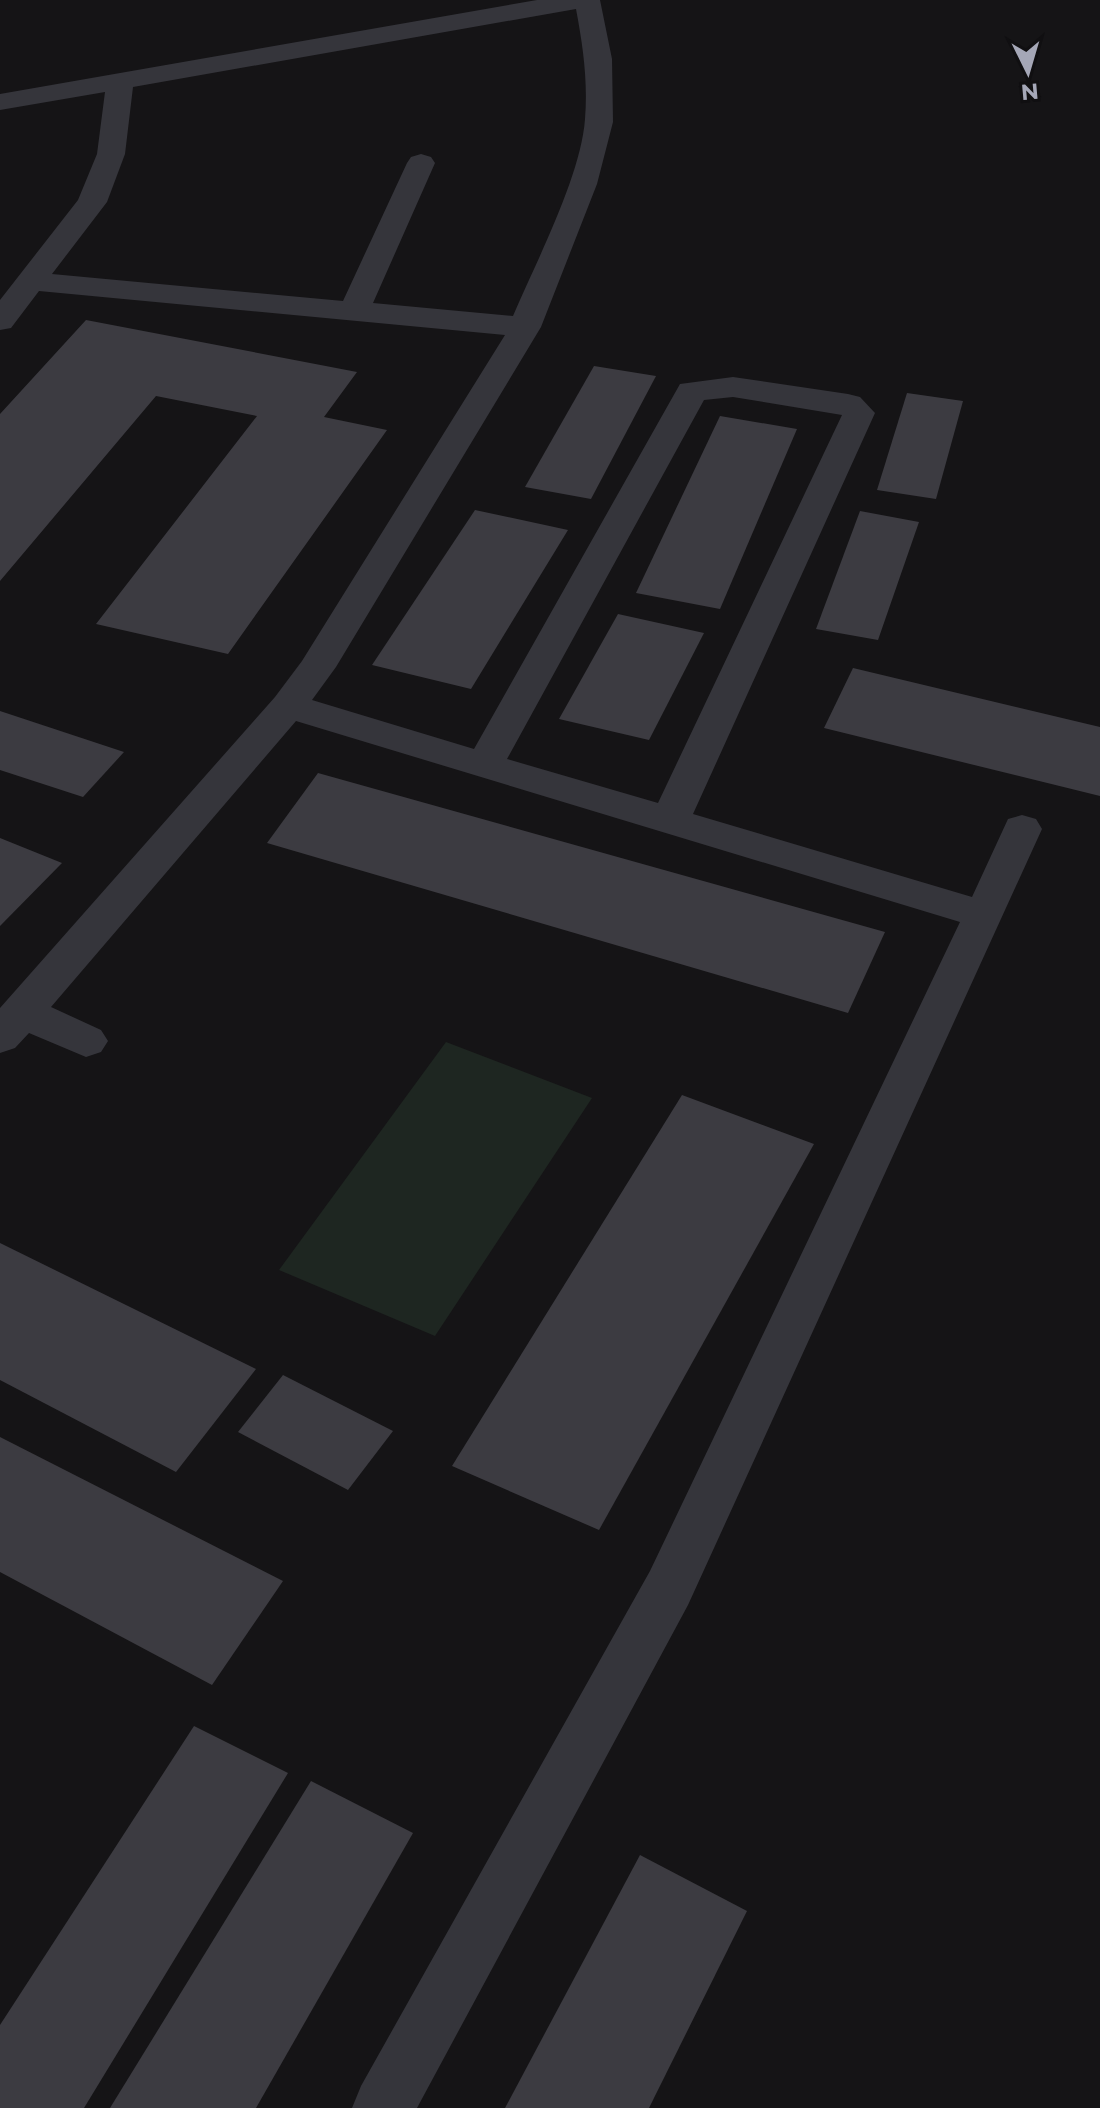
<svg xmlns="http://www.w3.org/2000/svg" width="1100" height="2108" viewBox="0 0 1100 2108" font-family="Montserrat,sans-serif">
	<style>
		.green { fill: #1e2621 }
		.building { fill: #3c3b41 }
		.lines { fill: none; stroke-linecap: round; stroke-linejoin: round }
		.minor { fill: #35353b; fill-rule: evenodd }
	</style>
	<rect width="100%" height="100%" fill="#151416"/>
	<polygon class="green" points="446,1042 592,1098 435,1336 279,1270"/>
	<g class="building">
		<polygon points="86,320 357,372 324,417 387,430 228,654 96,624 257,416 156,396 0,581 0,414"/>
		<polygon points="594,366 656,376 591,499 525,487"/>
		<polygon points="907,393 963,401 936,499 877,490"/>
		<polygon points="720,416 797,429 720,609 636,593"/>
		<polygon points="475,510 568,530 471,689 372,665"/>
		<polygon points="860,511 919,522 878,640 816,629"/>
		<polygon points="618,614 704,633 649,740 559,719"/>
		<polygon points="853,668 1100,727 1100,796 824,728"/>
		<polygon points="0,711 124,752 83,797 0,770"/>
		<polygon points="318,773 885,932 848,1013 267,843"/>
		<polygon points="0,838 62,863 0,926"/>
		<polygon points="682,1095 814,1144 599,1530 452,1466"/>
		<polygon points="0,1243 256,1369 176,1472 0,1380"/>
		<polygon points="283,1375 393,1431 348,1490 238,1432"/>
		<polygon points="0,1437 283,1581 212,1685 0,1572"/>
		<polygon points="194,1726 288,1773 84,2108 0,2108 0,2025"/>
		<polygon points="311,1781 413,1833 256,2108 110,2108"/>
		<polygon points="640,1855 747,1911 649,2108 505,2108"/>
	</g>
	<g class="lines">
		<path class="minor" d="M 537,0 L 600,0 L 612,59 L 613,122 L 597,184 L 541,327 L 336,667 L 312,700 L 474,749 L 680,384 L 733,377 L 848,394 L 860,397 L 875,413 L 693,814 L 972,897 L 1008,819 L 1022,815 L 1036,819 L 1042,829 L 688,1605 L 417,2108 L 352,2108 L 361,2086 L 650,1571 L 960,922 L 296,721 L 51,1007 L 101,1030 L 108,1041 L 101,1052 L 86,1057 L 29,1033 L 15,1048 L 0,1053 L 0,1008 L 275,697 L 302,661 L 505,335 L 39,291 L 11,328 L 0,330 L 0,300 L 78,200 L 97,154 L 105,92 L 0,110 L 0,94 ZM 576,9 C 583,46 588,81 585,119 C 581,176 536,262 513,316 L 373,303 L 435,163 L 431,157 L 421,154 L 411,157 L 407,163 L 343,301 L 52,274 L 107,202 L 125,154 L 133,87 ZM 733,397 L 842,415 L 658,803 L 507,759 L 704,400 Z"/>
	</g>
	<g transform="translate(1028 72) rotate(175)" stroke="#100f11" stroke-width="6" paint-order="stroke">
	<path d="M0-6L14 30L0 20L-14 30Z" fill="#a5a7b7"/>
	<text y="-12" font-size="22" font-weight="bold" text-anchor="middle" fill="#a5a7b7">N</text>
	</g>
</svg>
